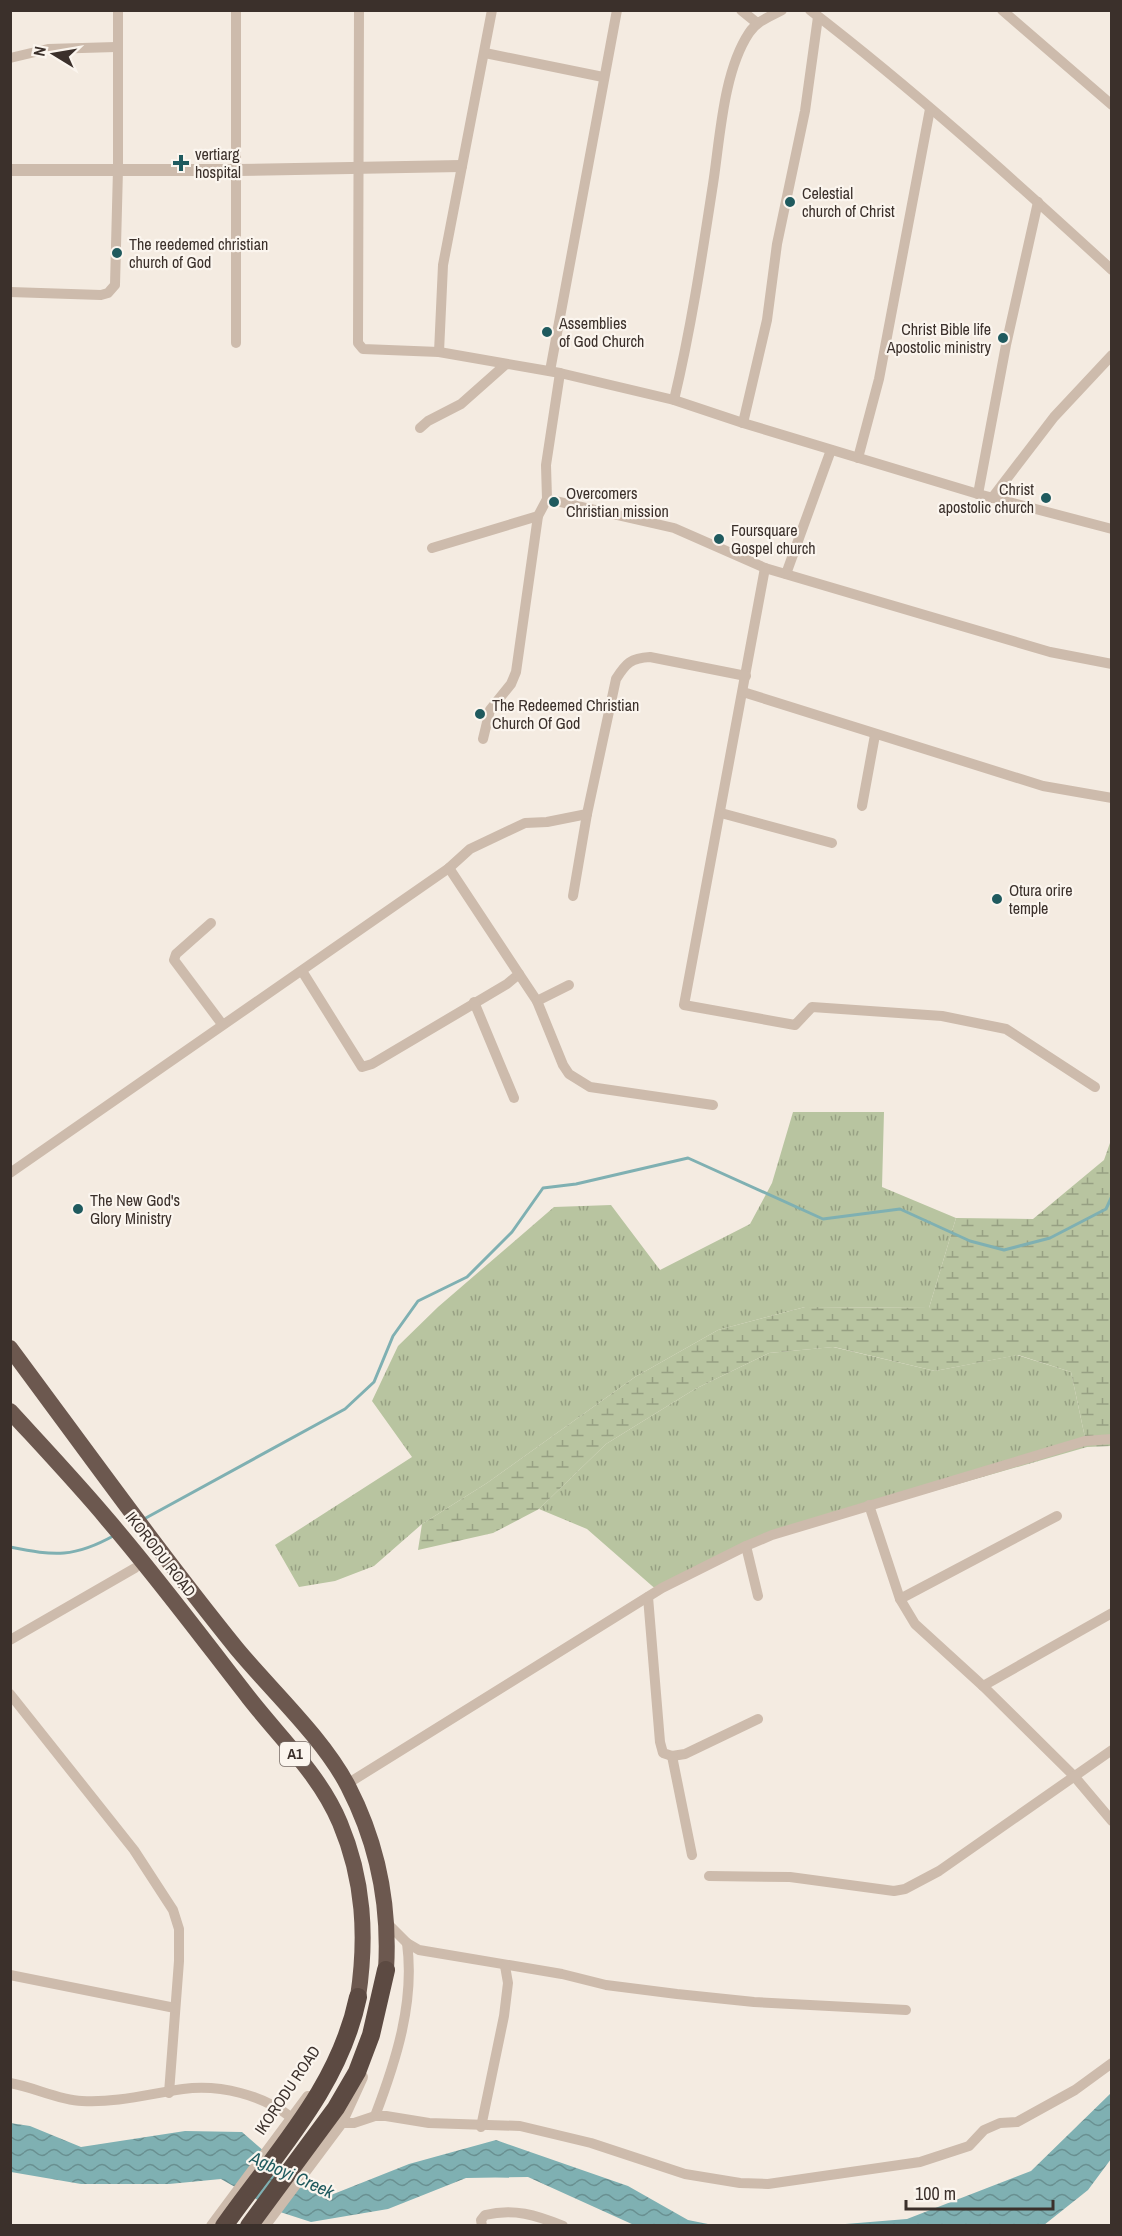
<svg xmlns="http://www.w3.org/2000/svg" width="1122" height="2236" viewBox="0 0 1122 2236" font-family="'Archivo Narrow',sans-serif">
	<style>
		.grass { fill: url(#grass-tufts) }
		.wetland { fill: url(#wetland-marsh) }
		.water { fill: url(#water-waves) }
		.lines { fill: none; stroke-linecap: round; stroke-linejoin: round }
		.stream { stroke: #7fb0b2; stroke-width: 3 }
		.minor { stroke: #cdbbac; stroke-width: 10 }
		.tertiary { stroke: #cdbbac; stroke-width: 12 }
		.trunk { stroke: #6c584f; stroke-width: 16 }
		.motorway { stroke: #5c4a42; stroke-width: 18 }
		.poi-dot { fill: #1f5a5e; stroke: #fbf5ee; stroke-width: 2 }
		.labels { text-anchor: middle; stroke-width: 4.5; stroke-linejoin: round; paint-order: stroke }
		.shield { fill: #fbf5ee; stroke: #756b66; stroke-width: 1.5 }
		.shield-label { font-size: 15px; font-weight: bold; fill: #3b302b }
		.poi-label { font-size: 16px; fill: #3b302b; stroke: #fbf5ee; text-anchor: start }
		.street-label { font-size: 16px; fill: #3b302b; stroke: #fbf5ee }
		.water-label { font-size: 18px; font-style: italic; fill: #1f5a5e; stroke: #fbf5ee }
	</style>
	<defs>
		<pattern id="grass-tufts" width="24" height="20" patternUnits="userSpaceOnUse" patternTransform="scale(1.5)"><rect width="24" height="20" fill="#b8c4a0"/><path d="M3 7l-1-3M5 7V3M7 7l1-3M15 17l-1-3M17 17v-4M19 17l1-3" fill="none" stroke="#97a083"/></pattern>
		<pattern id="wetland-marsh" width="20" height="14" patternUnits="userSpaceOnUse" patternTransform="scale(1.5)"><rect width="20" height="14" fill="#b8c4a0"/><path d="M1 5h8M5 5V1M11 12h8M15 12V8" fill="none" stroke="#97a083"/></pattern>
		<pattern id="water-waves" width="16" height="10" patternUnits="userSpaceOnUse" patternTransform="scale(1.5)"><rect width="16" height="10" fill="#7fb0b2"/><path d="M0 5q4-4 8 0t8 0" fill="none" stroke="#699091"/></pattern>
	</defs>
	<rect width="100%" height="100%" fill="#f4ebe1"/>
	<g class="grass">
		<polygon points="793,1112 884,1112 882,1187 956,1218 929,1308 805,1307 718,1330 635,1377 487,1483 422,1524 374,1566 335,1581 299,1587 275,1545 412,1457 372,1401 398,1346 438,1307 554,1207 611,1205 660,1270 750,1224 772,1183"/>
		<polygon points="833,1347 935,1371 1017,1355 1071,1372 1087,1447 756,1542 659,1592 587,1529 539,1509 606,1444 695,1389 769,1353"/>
	</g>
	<polygon class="wetland" points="1111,1140 1111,1446 1087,1447 1071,1372 1018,1355 935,1371 834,1347 769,1353 695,1389 606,1444 539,1509 493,1533 418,1550 422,1524 487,1483 635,1377 718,1330 805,1307 929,1308 956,1218 1033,1219 1104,1160"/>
	<g class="water">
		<polygon points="1111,2093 1111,2159 1088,2190 1044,2225 833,2225 907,2219 1031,2171"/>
		<polygon points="10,2123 30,2126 81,2147 185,2131 242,2132 312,2193 331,2195 409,2164 496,2140 628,2186 688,2220 713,2225 634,2225 528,2177 466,2178 388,2209 311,2222 277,2211 221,2179 169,2184 81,2184 11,2172"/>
	</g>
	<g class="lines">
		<g class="stream">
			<polyline points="144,1519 345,1409 374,1382 393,1336 418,1301 467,1277 512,1232 543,1188 576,1184 688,1158 823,1219 900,1209 970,1241 1004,1250 1050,1238 1106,1209 1112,1196"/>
			<path d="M 10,1547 C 55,1556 74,1558 115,1535"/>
		</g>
		<g class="minor">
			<polyline points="236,10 236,343"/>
			<polyline points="359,10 358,343 363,349 439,352 560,373 674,400 743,423 978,494 1112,529"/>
			<polyline points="741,10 757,23"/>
			<path d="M 810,10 C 915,91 1014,180 1112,270"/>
			<polyline points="1002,10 1112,105"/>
			<polyline points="485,53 603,77"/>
			<polyline points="10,58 48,49 116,47"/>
			<polyline points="10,292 101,295 108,293 115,285 118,169 118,10"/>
			<polyline points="439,352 443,265 492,10"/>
			<polyline points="550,371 617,10"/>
			<path d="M 674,400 C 691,329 702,256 713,184 C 720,139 723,72 749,33 C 757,21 769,17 782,10"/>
			<polyline points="743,423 767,320 777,244 805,111 818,17"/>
			<polyline points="420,428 428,421 461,404 505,365"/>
			<polyline points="858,458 879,379 930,109"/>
			<polyline points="978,494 1006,345 1038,202"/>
			<polyline points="992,498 1054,417 1112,355"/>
			<polyline points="547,499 674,528 765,568 1050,652 1112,664"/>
			<polyline points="432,548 538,516"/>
			<polyline points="765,568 684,1005 795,1025 812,1007 942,1016 1006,1029 1095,1087"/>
			<polyline points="786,574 831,450"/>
			<polyline points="743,692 1043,786 1112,798"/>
			<polyline points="483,739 490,710 511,684 516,672 538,516 547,499 546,465 560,373"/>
			<polyline points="862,806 875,735"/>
			<polyline points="721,813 832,843"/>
			<polyline points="573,896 587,814"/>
			<polyline points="211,923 176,954 174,960 222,1024"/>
			<polyline points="302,971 362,1067 372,1064 507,984 519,974 449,868"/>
			<polyline points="519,974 537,1001 563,1065 569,1074 590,1087 713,1105"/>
			<polyline points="537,1001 569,985"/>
			<polyline points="474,1002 514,1098"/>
			<path d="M 10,1173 L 449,868 L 470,849 L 525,823 L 547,822 L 587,814 L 616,679 C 626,663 631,658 650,657 L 746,676"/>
			<polyline points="869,1505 900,1599 915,1624 983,1686 1074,1776 1112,1821"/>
			<polyline points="746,1546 758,1596"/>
			<polyline points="648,1597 660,1742 663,1753 672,1756 685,1754 758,1719"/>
			<polyline points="900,1599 1057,1516"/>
			<polyline points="10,1640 135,1568"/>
			<polyline points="983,1686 1112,1613"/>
			<polyline points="10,1694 134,1850 173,1910 179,1929 179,1961 169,2093"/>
			<polyline points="672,1756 692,1855"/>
			<polyline points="347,1784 662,1588 746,1546 772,1535 1085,1441 1112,1439"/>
			<polyline points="709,1876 790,1877 894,1891 905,1889 939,1871 1112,1750"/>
			<polyline points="387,1923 407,1943 419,1950 562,1974 606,1985 677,1994 754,2002 906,2010"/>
			<polyline points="10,1975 175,2008"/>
			<path d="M 10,2083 C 34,2087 58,2100 82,2101 C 116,2103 149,2094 183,2089 C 220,2084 263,2095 292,2118"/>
			<path d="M 375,2116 C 396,2061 415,2002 407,1943"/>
			<polyline points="341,2123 354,2123 375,2116 386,2116 429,2123 520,2126 591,2143 685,2174 740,2183 768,2184 920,2162 969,2146 984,2130 1000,2123 1017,2122 1075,2090 1112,2063"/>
			<polyline points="481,2127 504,2016 508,1983 505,1966"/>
			<path d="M 482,2226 L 481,2220 L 485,2215 C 514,2208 536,2215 563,2226"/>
		</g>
		<g class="tertiary">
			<polyline points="10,170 237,170 461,166"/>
			<polyline points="212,2226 308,2097"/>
			<polyline points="264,2226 341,2123 362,2077"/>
		</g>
		<g class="trunk">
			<path d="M 10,1348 C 85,1449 158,1551 237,1649 C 272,1691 323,1738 348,1786 C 378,1844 390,1905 386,1970"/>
			<path d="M 10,1411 C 43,1447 77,1483 108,1520 C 157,1577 203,1639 249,1698 C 281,1739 320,1775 340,1823 C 364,1880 367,1937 358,1997"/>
		</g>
		<g class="motorway">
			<path d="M 224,2226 C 276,2152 339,2088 358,1997"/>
			<polyline points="249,2226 336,2108 357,2072 371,2035 386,1970"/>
		</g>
	</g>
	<g class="poi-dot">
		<path d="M178 154h6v6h6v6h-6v6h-6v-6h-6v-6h6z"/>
		<circle cx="790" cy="202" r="6"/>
		<circle cx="117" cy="253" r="6"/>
		<circle cx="547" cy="332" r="6"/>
		<circle cx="1003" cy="338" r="6"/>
		<circle cx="1046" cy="498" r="6"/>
		<circle cx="554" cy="502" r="6"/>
		<circle cx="719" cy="539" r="6"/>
		<circle cx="480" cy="714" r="6"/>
		<circle cx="997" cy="899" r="6"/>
		<circle cx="78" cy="1209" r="6"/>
	</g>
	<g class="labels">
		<rect class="shield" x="280" y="1742" width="30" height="24" rx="4.5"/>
		<g class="shield-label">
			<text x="295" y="1759">A1</text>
		</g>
		<g class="poi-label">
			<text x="195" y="160">vertiarg<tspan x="195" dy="18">hospital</tspan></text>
			<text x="802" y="199">Celestial<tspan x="802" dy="18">church of Christ</tspan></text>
			<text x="129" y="250">The reedemed christian<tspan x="129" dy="18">church of God</tspan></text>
			<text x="559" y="329">Assemblies<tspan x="559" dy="18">of God Church</tspan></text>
			<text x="991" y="335" text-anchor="end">Christ Bible life<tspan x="991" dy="18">Apostolic ministry</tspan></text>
			<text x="1034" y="495" text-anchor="end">Christ<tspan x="1034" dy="18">apostolic church</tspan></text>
			<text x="566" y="499">Overcomers<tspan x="566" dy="18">Christian mission</tspan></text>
			<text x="731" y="536">Foursquare<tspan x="731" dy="18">Gospel church</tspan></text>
			<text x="492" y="711">The Redeemed Christian<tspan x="492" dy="18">Church Of God</tspan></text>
			<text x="1009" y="896">Otura orire<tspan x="1009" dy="18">temple</tspan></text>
			<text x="90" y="1206">The New God's<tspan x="90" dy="18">Glory Ministry</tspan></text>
		</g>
		<g class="street-label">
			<text transform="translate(161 1554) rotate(52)" y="6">IKORODU ROAD</text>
			<text transform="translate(287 2090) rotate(-56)" y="6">IKORODU ROAD</text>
		</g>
		<g class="water-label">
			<text transform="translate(292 2175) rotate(24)" y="6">Agboyi Creek</text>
		</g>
	</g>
	<rect width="1122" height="2236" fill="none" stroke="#3b302b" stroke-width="24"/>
	<g transform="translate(54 54) rotate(281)" stroke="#fbf5ee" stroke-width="4.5" paint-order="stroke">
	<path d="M0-4.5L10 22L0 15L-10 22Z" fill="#3b302b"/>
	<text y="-9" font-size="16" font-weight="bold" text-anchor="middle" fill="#3b302b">N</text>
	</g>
	<path d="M906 2200v9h147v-9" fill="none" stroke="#3b302b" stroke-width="3"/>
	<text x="915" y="2200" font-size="18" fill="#3b302b" stroke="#fbf5ee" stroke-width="4.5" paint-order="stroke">100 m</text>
</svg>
